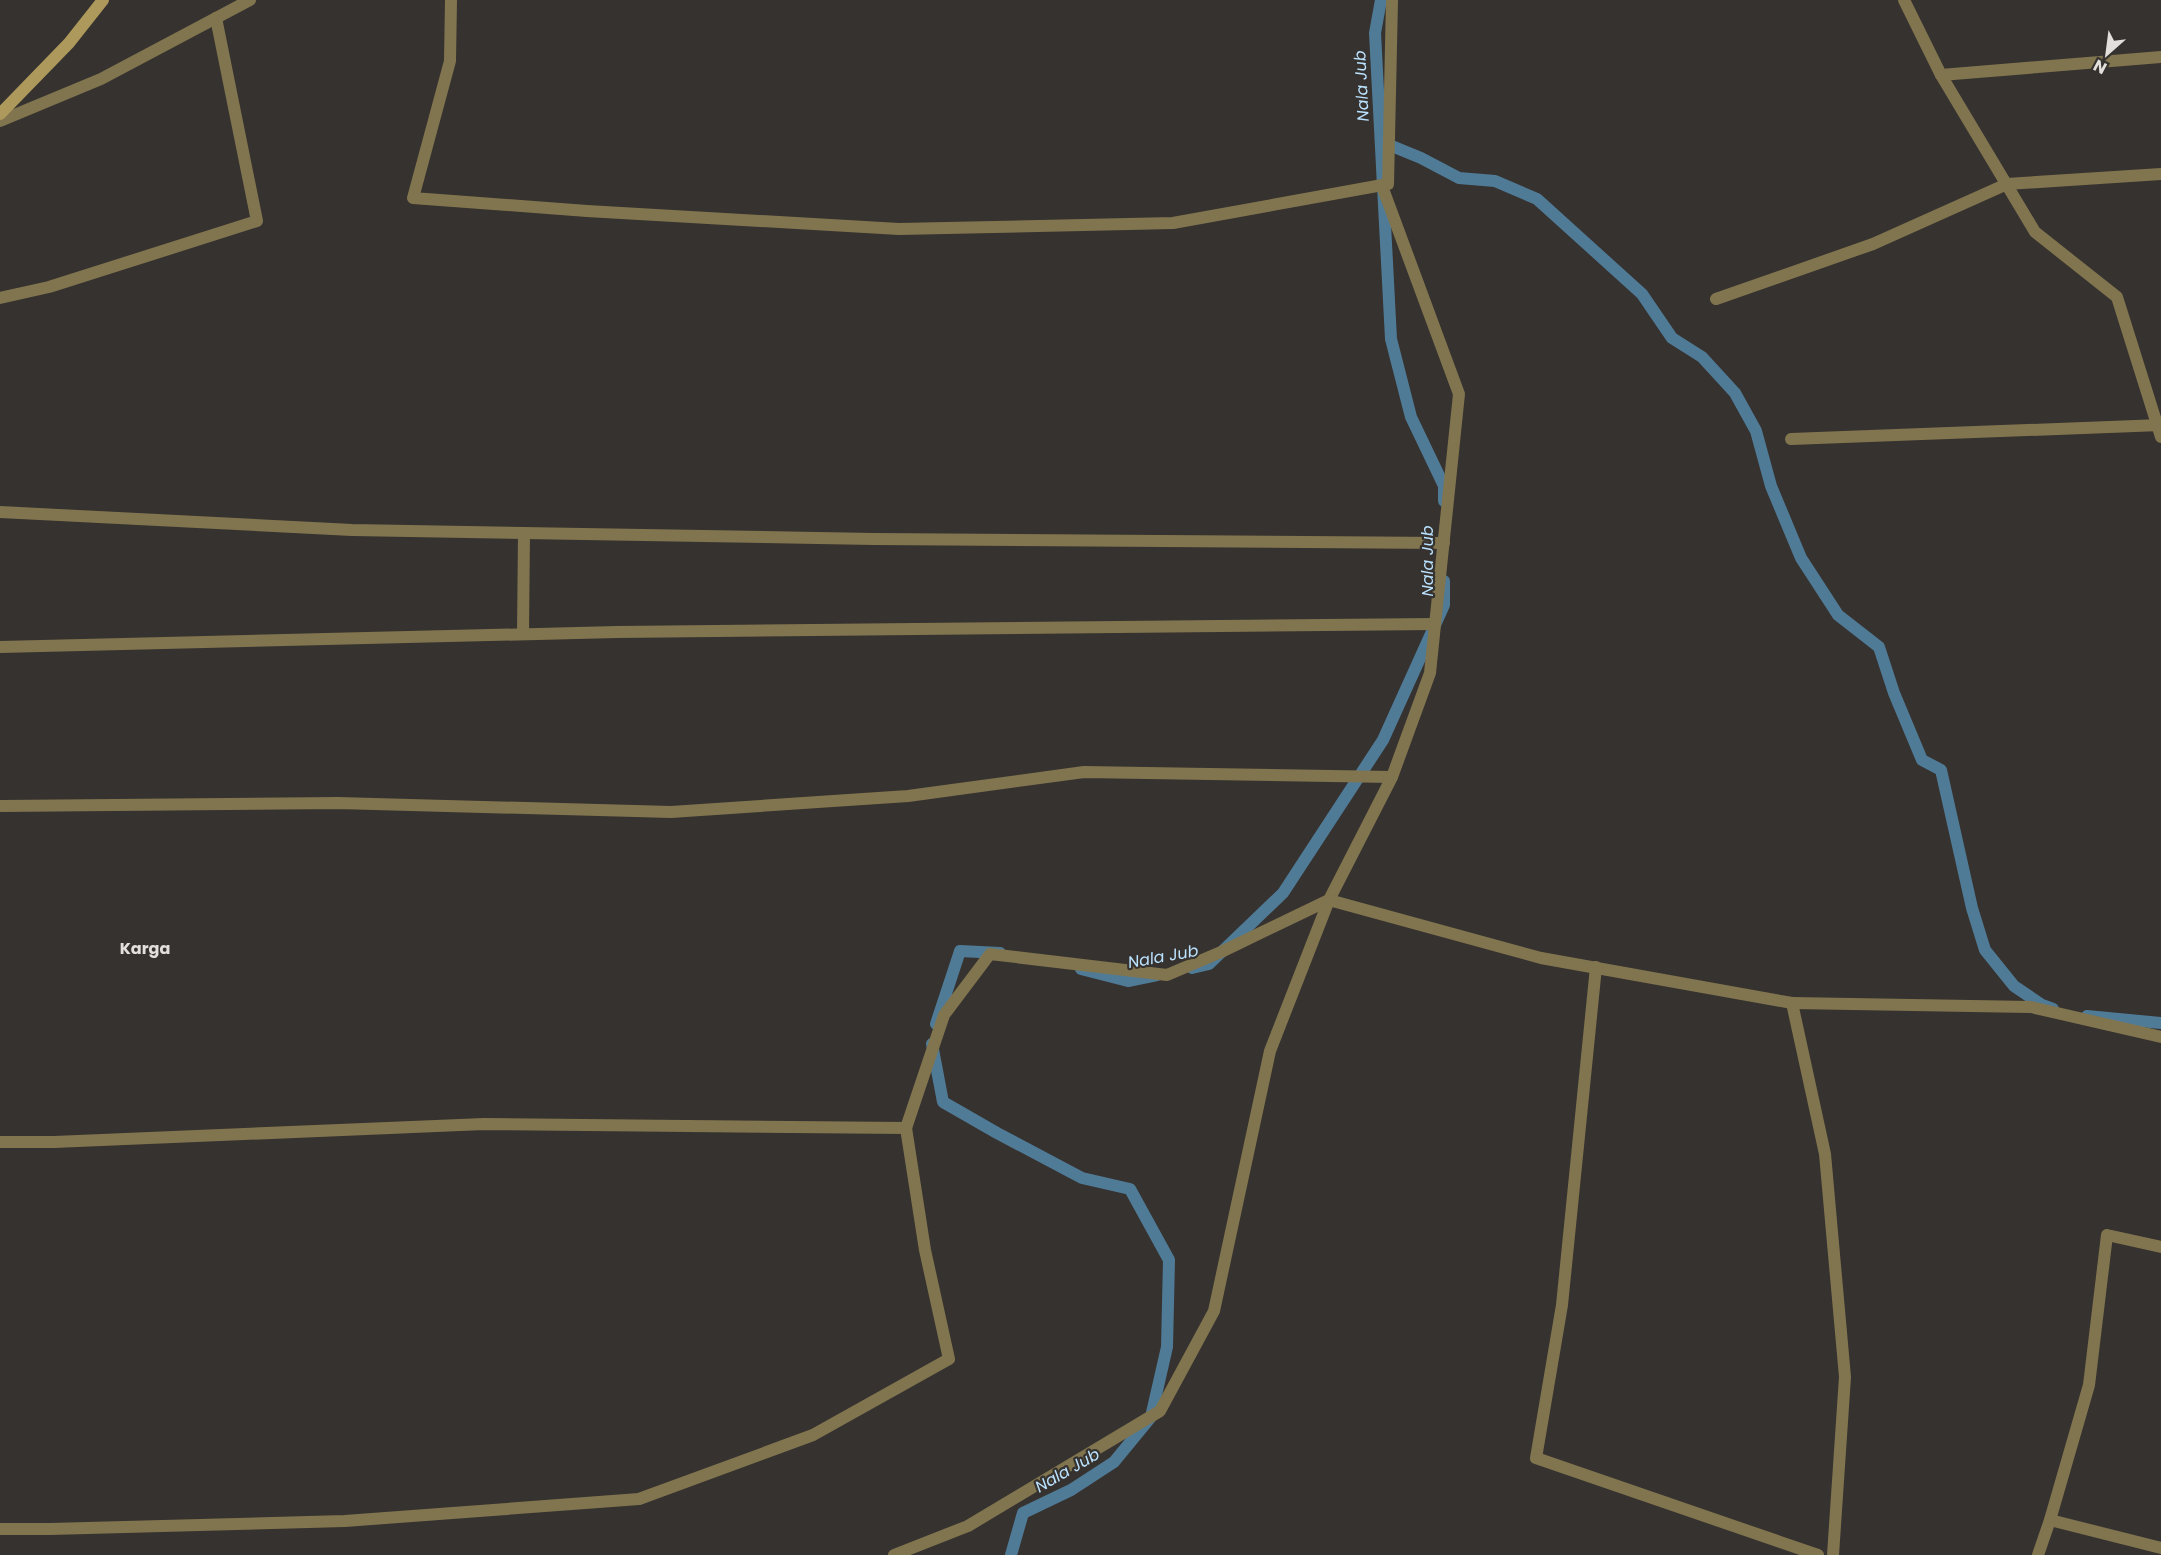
<svg xmlns="http://www.w3.org/2000/svg" width="2161" height="1555" viewBox="0 0 2161 1555" font-family="Poppins,sans-serif">
	<style>
		.lines { fill: none; stroke-linecap: round; stroke-linejoin: round }
		.stream { stroke: #507b97; stroke-width: 12 }
		.street { stroke: #81754f; stroke-width: 12 }
		.secondary { stroke: #ac995b; stroke-width: 12 }
		.labels { text-anchor: middle; stroke-width: 4.5; stroke-linejoin: round; paint-order: stroke }
		.water-label { font-size: 16px; font-style: italic; fill: #bbe3ff; stroke: #36322f }
		.neighbourhood-label { font-size: 16px; font-weight: bold; fill: #e2dfdd; stroke: #36322f }
	</style>
	<rect width="100%" height="100%" fill="#36322f"/>
	<g class="lines">
		<g class="stream">
			<polyline points="1381,0 1375,33 1391,339 1411,417 1444,486 1444,501"/>
			<polyline points="1382,142 1421,158 1459,178 1495,181 1537,199 1642,294 1672,338 1702,357 1735,393 1756,431 1771,486 1801,558 1838,615 1879,647 1894,693 1922,760 1941,770 1972,908 1985,950 2014,986 2042,1005 2053,1009"/>
			<polyline points="1192,968 1209,964 1283,893 1383,740 1444,605 1444,581"/>
			<polyline points="1081,969 1128,981 1157,975"/>
			<polyline points="2087,1016 2161,1023"/>
			<polyline points="936,1024 960,951 1000,953"/>
			<polyline points="932,1044 943,1102 997,1133 1082,1178 1130,1189 1169,1260 1167,1347 1151,1417 1114,1462 1071,1490 1023,1513 1011,1555"/>
		</g>
		<g class="street">
			<polyline points="451,0 450,61 413,198 587,211 899,229 1173,223 1388,184 1392,0"/>
			<polyline points="1904,0 1941,75 2035,232 2117,297 2161,437"/>
			<polyline points="1941,75 2161,57"/>
			<polyline points="0,121 101,79 250,0"/>
			<polyline points="0,298 49,287 257,221 216,18"/>
			<polyline points="1716,299 1873,244 2007,184 2161,174"/>
			<polyline points="1791,439 2161,425"/>
			<polyline points="0,512 352,530 874,539 1444,543"/>
			<polyline points="523,634 524,533"/>
			<polyline points="0,647 617,632 1435,624"/>
			<polyline points="0,806 338,803 671,812 908,796 1084,772 1392,777"/>
			<polyline points="1596,967 1562,1305 1536,1458 1818,1555"/>
			<polyline points="1792,1003 2031,1007 2161,1037"/>
			<polyline points="0,1142 54,1142 484,1124 906,1128 944,1015 990,954 1167,975 1221,952 1329,900 1392,777 1430,673 1459,394 1382,186"/>
			<polyline points="2050,1520 2161,1548"/>
			<polyline points="0,1529 50,1529 345,1521 639,1499 813,1435 949,1359 925,1250 906,1128"/>
			<polyline points="894,1555 968,1526 1160,1411 1214,1311 1270,1051 1329,900 1541,958 1792,1003 1825,1154 1845,1377 1833,1555"/>
			<polyline points="2038,1555 2050,1520 2089,1385 2107,1235 2161,1247"/>
		</g>
		<polyline class="secondary" points="0,114 69,43 103,0"/>
	</g>
	<g class="labels">
		<g class="water-label">
			<text transform="translate(1361 86) rotate(-93)" y="6">Nala Jub</text>
			<text transform="translate(1427 561) rotate(-90)" y="6">Nala Jub</text>
			<text transform="translate(1163 956) rotate(-10)" y="6">Nala Jub</text>
			<text transform="translate(1067 1470) rotate(-30)" y="6">Nala Jub</text>
		</g>
		<g class="neighbourhood-label">
			<text x="145" y="954">Karga</text>
		</g>
	</g>
	<g transform="translate(2107 54) rotate(208)" stroke="#36322f" stroke-width="4.5" paint-order="stroke">
	<path d="M0-4.5L10 22L0 15L-10 22Z" fill="#e2dfdd"/>
	<text y="-9" font-size="16" font-weight="bold" text-anchor="middle" fill="#e2dfdd">N</text>
	</g>
</svg>
